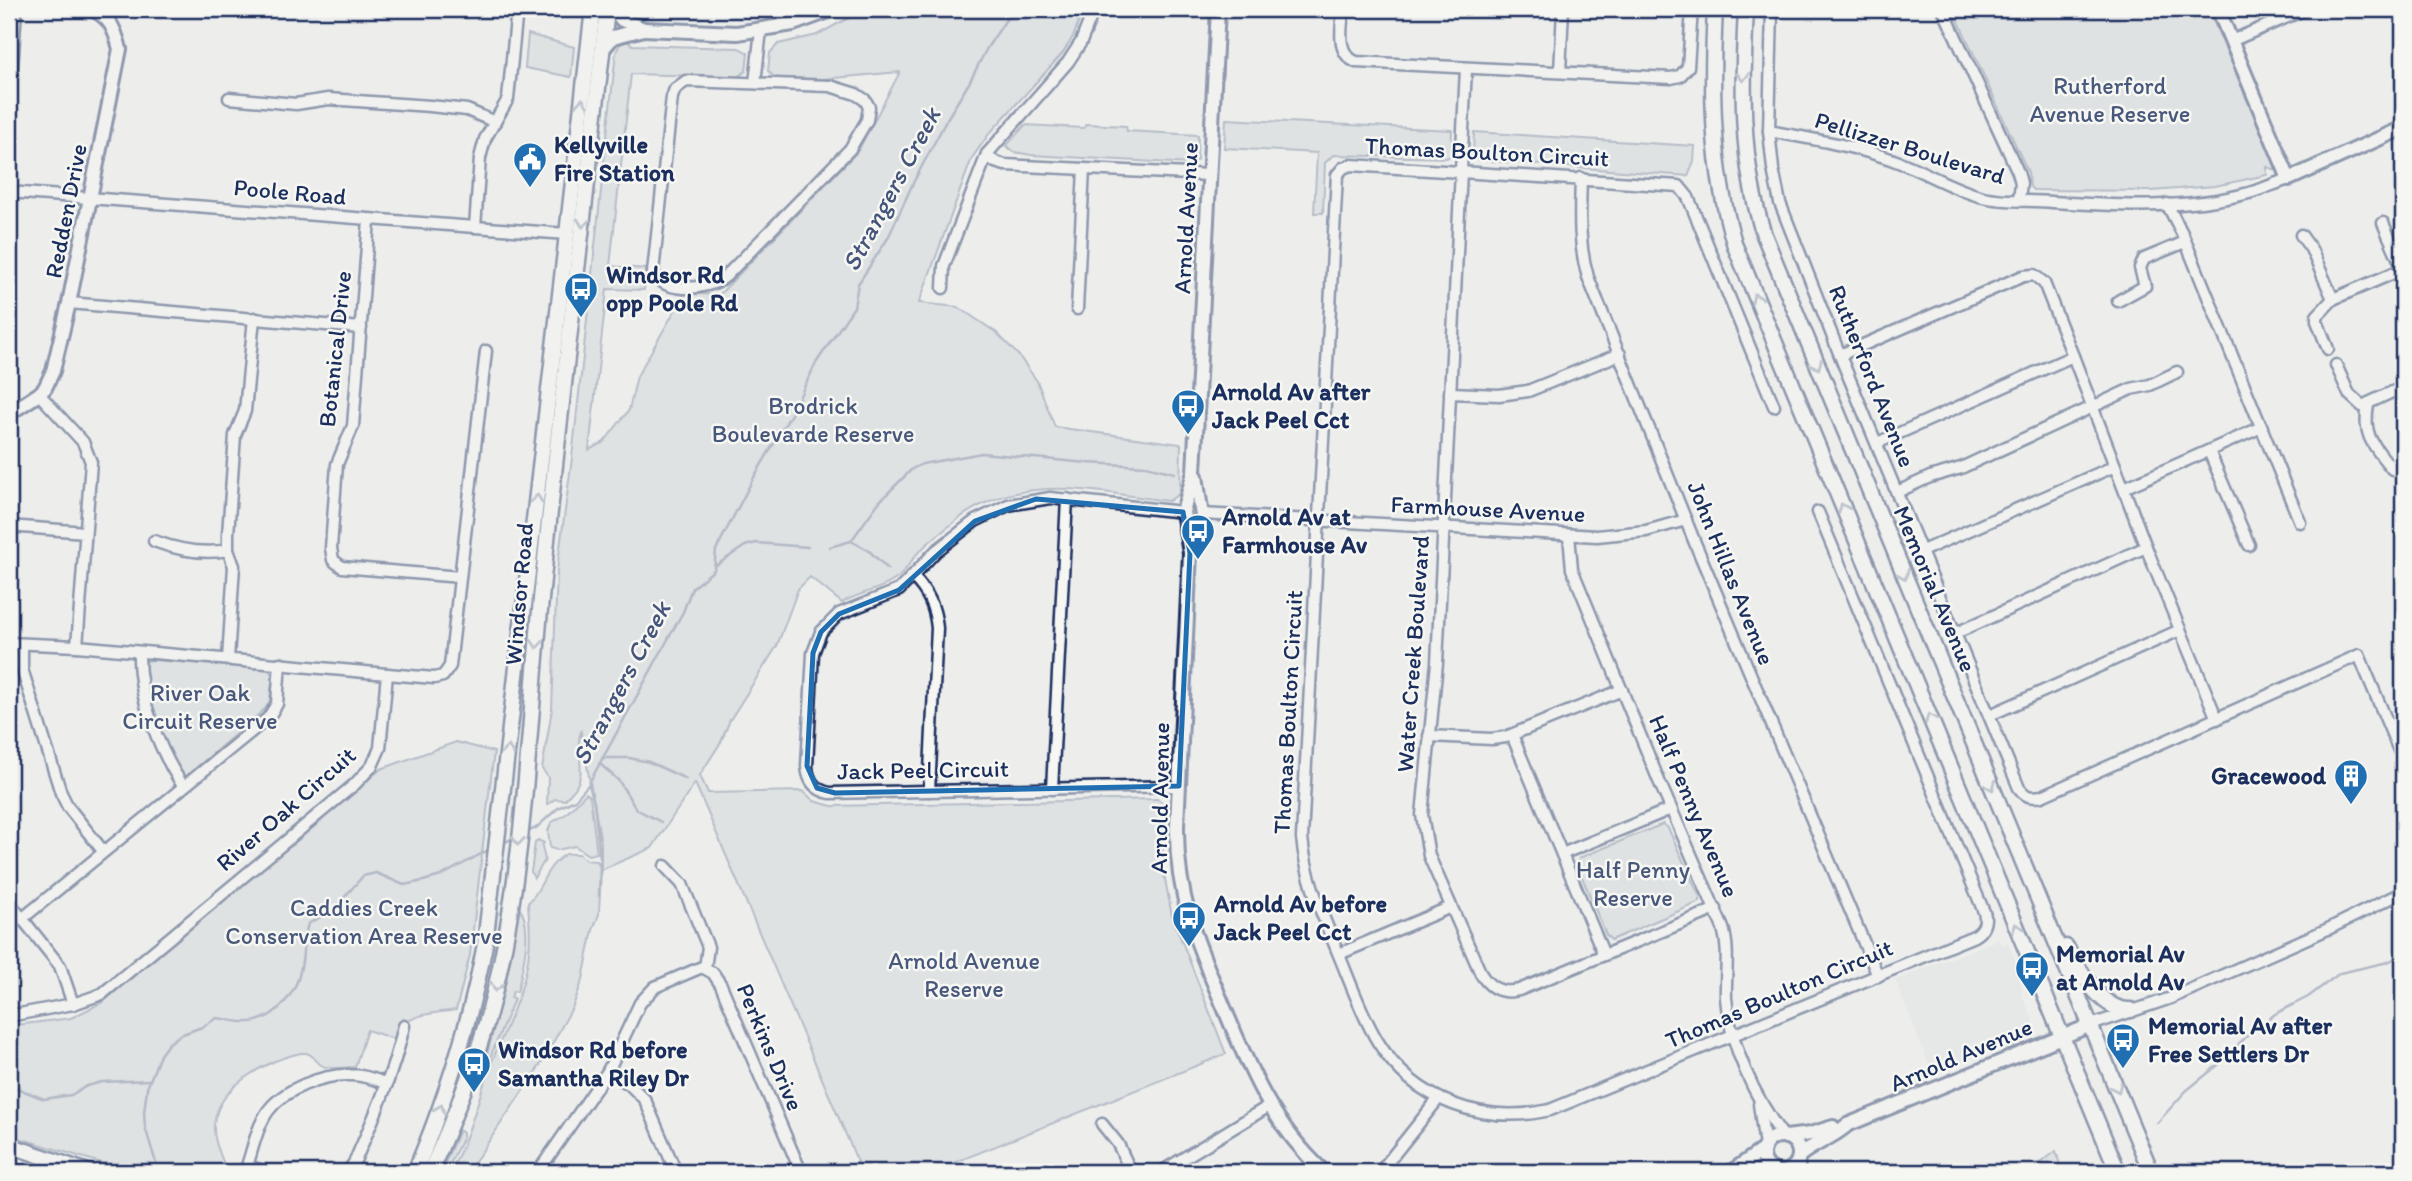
<svg xmlns="http://www.w3.org/2000/svg" width="2412" height="1181" viewBox="0 0 2412 1181" font-family="Itim,sans-serif">
	<style>
		.built { fill: #dde0e1 }
		.green { fill: #ced2d7; stroke: #74809a; stroke-width: 2 }
		.lines { fill: none; stroke-linecap: round; stroke-linejoin: round }
		.stream { stroke: #6e7a96; stroke-width: 2.5 }
		.minor-casing { stroke: #1b2f5e; stroke-width: 15 }
		.tertiary-casing { stroke: #1b2f5e; stroke-width: 18 }
		.secondary-casing { stroke: #1b2f5e; stroke-width: 19 }
		.primary-casing { stroke: #1b2f5e; stroke-width: 19 }
		.minor { stroke: #f6f6f2; stroke-width: 10 }
		.tertiary { stroke: #f6f6f2; stroke-width: 12 }
		.secondary { stroke: #f6f6f2; stroke-width: 14 }
		.primary { stroke: #f6f6f2; stroke-width: 14 }
		.oneway { stroke: #8892a8 }
		.marked { fill: none; stroke: #1f6fb2; stroke-width: 5; stroke-linejoin: round }
		.labels { text-anchor: middle; stroke-width: 5; stroke-linejoin: round; paint-order: stroke }
		.park-label { font-size: 24px; fill: #48587c; stroke: #f6f6f2 }
		.poi-label { font-size: 24px; font-weight: bold; fill: #1b2f5e; stroke: #f6f6f2; text-anchor: start }
		.street-label { font-size: 24px; fill: #1b2f5e; stroke: #f6f6f2 }
		.water-label { font-size: 26px; font-style: italic; fill: #44547a; stroke: #f6f6f2 }
	</style>
	<rect width="100%" height="100%" fill="#edeeec"/>
	<filter id="ink" filterUnits="userSpaceOnUse"><feTurbulence type="fractalNoise" baseFrequency=".0143" numOctaves="2"/><feDisplacementMap in="SourceGraphic" scale="14" xChannelSelector="R" yChannelSelector="G"/><feConvolveMatrix kernelMatrix="1 2 1 2 8 2 1 2 1" color-interpolation-filters="sRGB"/></filter>
	<g filter="url(#ink)">
		<polygon class="built" points="1999,939 2002,945 2008,943 2021,972 2022,995 2034,1021 2027,1035 1933,1075 1895,980"/>
		<g class="green">
			<path d="M 865,9 L 1083,9 L 1074,35 L 1063,53 L 989,134 L 972,158 L 919,303 L 958,307 L 997,333 L 1019,356 L 1037,381 L 1055,427 L 1181,444 L 1180,493 L 1169,501 C 1095,492 1021,471 957,520 C 945,530 931,539 920,551 C 911,559 906,572 896,579 C 880,591 859,592 842,603 L 810,577 L 798,589 L 777,646 L 730,720 L 721,742 L 700,775 L 708,793 L 803,791 L 814,801 L 832,806 L 1158,799 L 1163,803 L 1163,869 L 1172,916 L 1226,1054 L 931,1172 L 862,1172 L 695,783 L 652,848 L 601,870 L 599,914 L 593,930 L 583,979 L 573,1006 L 543,1061 L 468,1172 L 450,1172 C 468,1140 476,1106 488,1072 C 502,1032 525,995 529,951 C 531,935 529,919 528,903 C 544,887 544,867 566,854 L 579,854 L 586,860 L 597,861 L 601,868 L 601,843 L 581,732 C 574,748 587,769 576,787 C 573,792 568,795 565,800 L 555,799 L 547,805 L 548,777 L 542,769 L 552,709 L 557,570 L 572,458 L 616,52 L 620,44 L 627,41 L 633,45 L 739,48 L 748,53 L 746,71 L 738,77 L 631,74 L 610,266 L 646,269 L 644,290 L 607,289 L 589,450 L 604,442 L 629,410 L 637,376 L 685,293 L 719,295 L 858,151 L 900,72 L 823,79 L 775,78 L 768,71 L 770,53 L 778,44 L 817,35 Z"/>
			<polygon points="1953,9 2208,9 2275,162 2276,170 2267,167 2267,175 2215,186 2152,191 2033,190 2030,187 2028,172"/>
			<polygon points="528,34 574,47 571,77 525,68"/>
			<polygon points="1226,119 1452,130 1451,155 1447,158 1333,155 1325,163 1323,213 1314,213 1317,153 1224,148"/>
			<polygon points="1086,124 1126,126 1127,131 1198,135 1197,160 1191,164 1031,155 1014,152 1006,146 1025,125 1084,128"/>
			<polygon points="1474,132 1695,146 1694,161 1688,176 1491,161 1476,159 1473,154"/>
			<polygon points="152,660 267,668 273,675 270,700 266,708 184,778 167,755 141,673 143,662"/>
			<path d="M 456,742 L 494,752 L 470,955 L 456,1010 C 431,1014 403,1013 394,1039 L 367,1030 L 355,1067 C 346,1067 330,1070 323,1066 C 315,1063 315,1055 306,1053 C 296,1052 284,1058 275,1061 C 248,1073 217,1093 214,1125 C 213,1142 222,1157 227,1172 L 131,1172 L 9,1135 L 9,1026 L 71,1018 L 103,1002 L 381,769 Z"/>
			<polygon points="586,793 590,796 597,853 588,855 575,846 557,850 550,848 548,831 551,823 566,814"/>
			<polygon points="1663,824 1668,828 1700,897 1700,902 1611,940 1606,935 1577,865 1579,858"/>
			<polygon points="538,840 544,843 542,846 545,860 534,878 531,872 535,843"/>
			<path d="M 519,908 C 534,925 522,972 517,992 L 513,991 L 511,998 L 514,999 L 485,1070 L 483,1070 L 506,981 Z"/>
			<polygon points="459,1130 463,1133 463,1137 446,1172 441,1172"/>
			<polygon points="2056,1151 2062,1172 2030,1172 2032,1170"/>
		</g>
		<g class="lines">
			<g class="stream">
				<polyline points="851,541 868,550 888,569"/>
				<polyline points="830,547 851,541 879,502 912,469 922,464 982,453 1087,463 1146,466 1175,473"/>
				<polyline points="715,566 745,546 756,543 808,547"/>
				<polyline points="602,758 629,758 649,762 686,779"/>
				<polyline points="599,763 619,781 636,809 661,822"/>
				<polyline points="589,785 594,802 600,858"/>
				<polyline points="525,833 536,828 558,808 575,800 588,785 683,612 692,588 714,570 716,550 753,479 790,416 816,363 854,307 858,284 888,238 913,183 947,119 969,83 987,48 1013,9"/>
				<polyline points="503,843 516,837"/>
				<polyline points="599,896 600,861"/>
				<polyline points="9,1085 44,1099 71,1095 87,1086 102,1082 150,1080"/>
				<polyline points="2157,1123 2186,1091 2218,1065 2246,1037 2275,1014 2308,997 2340,973 2388,962 2403,954"/>
				<path d="M 156,1163 L 145,1127 L 144,1113 L 147,1088 L 160,1055 L 168,1044 L 180,1035 L 202,1027 L 217,1018 C 226,1019 234,1022 243,1022 C 273,1024 297,994 301,967 C 304,952 303,938 308,924 L 333,910 L 363,876 L 376,873 L 404,885 L 423,881 L 441,876 L 490,849"/>
				<polyline points="2075,1172 2089,1164"/>
			</g>
			<g class="minor-casing">
				<g id="minor">
					<path d="M 1343,9 C 1342,27 1335,53 1356,62 L 1671,78 L 1680,76 L 1688,67 L 1692,9"/>
					<path d="M 1772,9 L 1769,131 L 1773,169 L 1780,203 L 1843,363 L 2019,788 C 2026,797 2030,798 2042,796 L 2359,655 L 2403,760"/>
					<polyline points="1943,9 2018,172 2021,183 2019,200"/>
					<polyline points="2231,41 2306,9"/>
					<path d="M 1466,68 L 1437,663 L 1422,815 L 1429,856 L 1481,974 C 1490,989 1503,994 1519,990 L 1716,909"/>
					<polyline points="12,69 16,9"/>
					<polyline points="1560,72 1563,9"/>
					<path d="M 686,81 L 830,86 L 856,94 L 865,100 L 869,107 L 867,120 L 850,149 L 726,276 C 710,290 663,295 653,272 L 672,97 L 675,89 Z"/>
					<polyline points="755,83 761,30"/>
					<polyline points="229,98 296,104 328,99 430,106 467,110 495,122"/>
					<path d="M 1769,131 C 1814,139 1861,147 1904,164 C 1931,175 1953,189 1983,197 C 2005,202 2029,200 2052,202 C 2116,206 2186,210 2249,193 C 2263,189 2276,183 2289,179"/>
					<polyline points="987,154 995,162 1005,165 1209,175"/>
					<path d="M 1581,178 C 1580,213 1578,244 1588,277 L 1695,543 L 1878,976"/>
					<polyline points="9,192 567,234"/>
					<polyline points="2167,204 2182,233 2300,522"/>
					<polyline points="369,220 353,426 337,464 331,548 333,560 342,567 460,577"/>
					<polyline points="2383,223 2403,269"/>
					<polyline points="475,227 480,158 485,139 508,99 517,9"/>
					<polyline points="2301,235 2311,249 2333,299 2403,269"/>
					<polyline points="943,288 944,266 987,154 1068,62 1081,42 1094,9"/>
					<polyline points="2118,301 2145,286 2140,268 2144,259 2185,242"/>
					<polyline points="69,303 361,328"/>
					<polyline points="1077,309 1084,169"/>
					<polyline points="2328,349 2317,321 2317,316 2333,299"/>
					<polyline points="1840,355 2023,276 2034,275 2044,283 2073,356 1877,443"/>
					<polyline points="2073,356 2146,547 2217,719"/>
					<polyline points="2336,365 2349,394 2362,406 2403,387"/>
					<polyline points="1450,393 1499,395 1528,391 1620,354"/>
					<polyline points="39,394 83,442 91,462 77,646"/>
					<path d="M 2368,405 C 2362,436 2374,446 2392,469"/>
					<path d="M 1774,406 L 1688,197 L 1679,186 L 1351,165 L 1343,168 L 1337,175 L 1302,838 C 1306,880 1323,916 1339,955 C 1351,984 1362,1016 1378,1042 C 1415,1102 1484,1125 1550,1110 L 1974,936 C 1983,931 1987,922 1984,912 L 1818,512"/>
					<polyline points="2209,451 2249,545"/>
					<polyline points="2124,488 2262,427"/>
					<polyline points="1897,492 1930,477 1961,468 2131,389 2150,385 2177,372"/>
					<polyline points="1202,514 1597,536 1646,531 1686,520"/>
					<polyline points="9,526 85,532"/>
					<path d="M 1569,535 L 1572,569 L 1659,781 L 1723,928 C 1730,951 1725,974 1726,998 C 1730,1046 1755,1098 1783,1136"/>
					<path d="M 154,541 C 178,550 202,555 228,550"/>
					<polyline points="1922,551 2115,466"/>
					<path d="M 913,577 C 928,592 935,607 937,628 L 929,791"/>
					<polyline points="1956,633 2146,547"/>
					<polyline points="9,643 77,646 387,674 380,748 372,766 355,784 102,994 73,1004 9,1016"/>
					<polyline points="22,645 22,669 61,793 68,807 103,851"/>
					<path d="M 139,653 C 138,697 159,750 183,786"/>
					<polyline points="228,659 234,566 228,550 228,535 235,435 245,411 254,318"/>
					<polyline points="387,674 434,678 443,676 450,666 486,351"/>
					<polyline points="1990,715 2180,630"/>
					<polyline points="1512,735 1604,955"/>
					<polyline points="1429,736 1492,739 1506,737 1622,690"/>
					<path d="M 1179,786 L 830,793 C 815,790 808,781 807,766 L 813,653 L 821,632 L 839,614 L 899,590 L 936,551 L 975,521 L 1008,505 L 1050,498 L 1183,512"/>
					<polyline points="1052,789 1067,499"/>
					<polyline points="1562,854 1671,809"/>
					<polyline points="665,866 682,884 708,947 705,968"/>
					<polyline points="9,902 60,966 73,1004"/>
					<polyline points="23,918 268,718 277,704 280,663"/>
					<polyline points="1339,954 1451,907"/>
					<polyline points="2091,1025 2171,998 2328,929 2403,892"/>
					<polyline points="608,1071 629,1084 645,1100 676,1172"/>
					<polyline points="1759,1104 1765,1146"/>
					<polyline points="1102,1124 1118,1144 1131,1172"/>
					<polyline points="1798,1159 1800,1172"/>
					<polyline points="247,1166 267,1172"/>
					<polyline points="1779,1171 1780,1172"/>
					<path d="M 245,1172 C 252,1153 256,1128 268,1111 C 284,1089 323,1074 350,1075 C 363,1075 375,1079 387,1084"/>
					<path d="M 347,1172 L 354,1163 C 374,1118 393,1074 404,1026"/>
					<polyline points="538,1172 608,1071 640,1003 655,987 702,967 713,973 721,985 801,1172"/>
					<polyline points="1161,1172 1269,1106"/>
					<polyline points="1380,1172 1439,1098"/>
				</g>
			</g>
			<g class="tertiary-casing">
				<g id="tertiary">
					<polyline points="613,9 622,20 644,29 737,33 793,24 834,9"/>
					<path d="M 1218,9 L 1194,472 L 1183,512 L 1190,553 L 1177,826 C 1176,896 1196,942 1223,1005 C 1250,1070 1271,1123 1324,1172"/>
					<polyline points="2218,9 2289,179 2403,128"/>
					<polyline points="603,49 613,37 644,29"/>
					<path d="M 9,411 L 16,409 L 39,394 L 45,388 L 53,371 L 69,303 L 120,49 C 115,30 110,16 91,9"/>
					<polyline points="1192,550 1202,516 1196,476"/>
					<circle cx="1781" cy="1154" r="18"/>
					<polyline points="1786,1137 1810,1134 1833,1127"/>
					<path d="M 1799,1156 C 1814,1143 1833,1138 1847,1125 L 2091,1025"/>
					<polyline points="1731,1172 1764,1149"/>
					<polyline points="1747,1172 1773,1170"/>
				</g>
			</g>
			<g class="secondary-casing">
				<g id="secondary">
					<polyline points="9,1145 88,1172"/>
					<polyline points="9,1163 37,1172"/>
				</g>
			</g>
			<g class="primary-casing">
				<g id="primary">
					<path d="M 1715,9 C 1711,90 1711,167 1735,246 L 2118,1172"/>
					<path d="M 1746,9 C 1742,86 1740,161 1764,235 L 2151,1172"/>
					<path d="M 2066,947 C 2080,970 2101,1012 2131,1010"/>
					<path d="M 415,1172 C 446,1098 470,1024 485,944 L 593,9"/>
					<path d="M 430,1172 C 456,1114 479,1056 494,994 C 527,857 529,709 544,569 C 563,382 586,196 607,9"/>
				</g>
			</g>
			<use href="#minor" class="minor"/>
			<use href="#tertiary" class="tertiary"/>
			<use href="#secondary" class="secondary"/>
			<use href="#primary" class="primary"/>
		</g>
		<defs><path id="oneway-chevron" d="M-2-3.5L2.5 0L-2 3.5" fill="none" stroke-width="1.6" stroke-linecap="round" stroke-linejoin="round" transform="scale(1.75)"/></defs>
		<g class="oneway">
			<use href="#oneway-chevron" transform="translate(1743 77) rotate(91)"/>
			<use href="#oneway-chevron" transform="translate(582 103) rotate(-84)"/>
			<use href="#oneway-chevron" transform="translate(583 223) rotate(97)"/>
			<use href="#oneway-chevron" transform="translate(1756 298) rotate(-113)"/>
			<use href="#oneway-chevron" transform="translate(1817 365) rotate(67)"/>
			<use href="#oneway-chevron" transform="translate(537 499) rotate(-83)"/>
			<use href="#oneway-chevron" transform="translate(1843 508) rotate(-113)"/>
			<use href="#oneway-chevron" transform="translate(1904 575) rotate(67)"/>
			<use href="#oneway-chevron" transform="translate(537 644) rotate(94)"/>
			<use href="#oneway-chevron" transform="translate(1930 718) rotate(-113)"/>
			<use href="#oneway-chevron" transform="translate(508 750) rotate(-84)"/>
			<use href="#oneway-chevron" transform="translate(1991 786) rotate(67)"/>
			<use href="#oneway-chevron" transform="translate(518 841) rotate(96)"/>
			<use href="#oneway-chevron" transform="translate(2017 928) rotate(-113)"/>
			<use href="#oneway-chevron" transform="translate(496 987) rotate(103)"/>
			<use href="#oneway-chevron" transform="translate(2117 1088) rotate(67)"/>
			<use href="#oneway-chevron" transform="translate(440 1109) rotate(-69)"/>
		</g>
	</g>
	<path d="M0 0H2412V1181H0ZM 1036,499 L 1183,512 L 1190,553 L 1179,786 L 835,793 L 817,788 L 807,766 L 813,653 L 821,632 L 839,614 L 899,590 L 975,521 Z" fill="#edeeec" fill-opacity=".55" fill-rule="evenodd"/>
	<path class="marked" d="M 1036,499 L 1183,512 L 1190,553 L 1179,786 L 835,793 L 817,788 L 807,766 L 813,653 L 821,632 L 839,614 L 899,590 L 975,521 Z"/>
	<defs>
		<g id="civic-pin" transform="scale(1.75)"><path d="M0 17L-7.5 6A9.5 9.5 0 1 1 7.5 6Z" fill="#1f6fb2" stroke="#f6f6f2"/><path d="M-.6-6.5H3V-4.5H.6V-3L4-1V1h2V6H-6V1h2V-1L-.6-3ZM-1.2 2.5V6h2.4V2.5Z" fill="#fff"/></g>
		<g id="bus-pin" transform="scale(1.75)"><path d="M0 17L-7.5 6A9.5 9.5 0 1 1 7.5 6Z" fill="#1f6fb2" stroke="#f6f6f2"/><path d="M-5-6H5V4H4V6H2V4H-2V6H-4V4H-5ZM-3.5-4V0h7V-4ZM-3.5 1.2v1.5H-2V1.2ZM2 1.2v1.5H3.5V1.2Z" fill="#fff"/></g>
		<g id="building-pin" transform="scale(1.75)"><path d="M0 17L-7.5 6A9.5 9.5 0 1 1 7.5 6Z" fill="#1f6fb2" stroke="#f6f6f2"/><path d="M-4-6H4V6H1V3H-1V6H-4ZM-2.5-4.3h1.7v1.8h-1.7ZM.8-4.3h1.7v1.8H.8ZM-2.5-1h1.7V.8h-1.7ZM.8-1h1.7V.8H.8Z" fill="#fff"/></g>
	</defs>
	<g fill-rule="evenodd">
		<use href="#civic-pin" x="530" y="159"/>
		<use href="#bus-pin" x="581" y="289"/>
		<use href="#bus-pin" x="1188" y="406"/>
		<use href="#bus-pin" x="1198" y="531"/>
		<use href="#building-pin" x="2351" y="776"/>
		<use href="#bus-pin" x="1189" y="918"/>
		<use href="#bus-pin" x="2032" y="968"/>
		<use href="#bus-pin" x="2123" y="1040"/>
		<use href="#bus-pin" x="474" y="1064"/>
	</g>
	<g class="labels">
		<g class="park-label">
			<text x="2110" y="94">Rutherford<tspan x="2110" dy="28">Avenue Reserve</tspan></text>
			<text x="813" y="414">Brodrick<tspan x="813" dy="28">Boulevarde Reserve</tspan></text>
			<text x="200" y="701">River Oak<tspan x="200" dy="28">Circuit Reserve</tspan></text>
			<text x="1633" y="878">Half Penny<tspan x="1633" dy="28">Reserve</tspan></text>
			<text x="364" y="916">Caddies Creek<tspan x="364" dy="28">Conservation Area Reserve</tspan></text>
			<text x="964" y="969">Arnold Avenue<tspan x="964" dy="28">Reserve</tspan></text>
		</g>
		<g class="poi-label">
			<text x="554" y="153">Kellyville<tspan x="554" dy="28">Fire Station</tspan></text>
			<text x="606" y="283">Windsor Rd<tspan x="606" dy="28">opp Poole Rd</tspan></text>
			<text x="1212" y="400">Arnold Av after<tspan x="1212" dy="28">Jack Peel Cct</tspan></text>
			<text x="1222" y="525">Arnold Av at<tspan x="1222" dy="28">Farmhouse Av</tspan></text>
			<text x="2326" y="784" text-anchor="end">Gracewood</text>
			<text x="1214" y="912">Arnold Av before<tspan x="1214" dy="28">Jack Peel Cct</tspan></text>
			<text x="2056" y="962">Memorial Av<tspan x="2056" dy="28">at Arnold Av</tspan></text>
			<text x="2148" y="1034">Memorial Av after<tspan x="2148" dy="28">Free Settlers Dr</tspan></text>
			<text x="498" y="1058">Windsor Rd before<tspan x="498" dy="28">Samantha Riley Dr</tspan></text>
		</g>
		<g class="street-label">
			<text transform="translate(1910 148) rotate(17)" y="8">Pellizzer Boulevard</text>
			<text transform="translate(1487 152) rotate(3)" y="8">Thomas Boulton Circuit</text>
			<text transform="translate(290 192) rotate(5)" y="8">Poole Road</text>
			<text transform="translate(66 211) rotate(-79)" y="8">Redden Drive</text>
			<text transform="translate(1186 218) rotate(-87)" y="8">Arnold Avenue</text>
			<text transform="translate(335 349) rotate(-84)" y="8">Botanical Drive</text>
			<text transform="translate(1872 376) rotate(68)" y="8">Rutherford Avenue</text>
			<text transform="translate(1488 509) rotate(3)" y="8">Farmhouse Avenue</text>
			<text transform="translate(1731 573) rotate(68)" y="8">John Hillas Avenue</text>
			<text transform="translate(1935 589) rotate(67)" y="8">Memorial Avenue</text>
			<text transform="translate(519 594) rotate(-85)" y="8">Windsor Road</text>
			<text transform="translate(1413 654) rotate(-86)" y="8">Water Creek Boulevard</text>
			<text transform="translate(1288 712) rotate(-87)" y="8">Thomas Boulton Circuit</text>
			<text transform="translate(923 770) rotate(-1)" y="8">Jack Peel Circuit</text>
			<text transform="translate(1160 798) rotate(-89)" y="8">Arnold Avenue</text>
			<text transform="translate(1694 806) rotate(67)" y="8">Half Penny Avenue</text>
			<text transform="translate(286 809) rotate(-41)" y="8">River Oak Circuit</text>
			<text transform="translate(1779 994) rotate(-23)" y="8">Thomas Boulton Circuit</text>
			<text transform="translate(770 1047) rotate(67)" y="8">Perkins Drive</text>
			<text transform="translate(1961 1055) rotate(-23)" y="8">Arnold Avenue</text>
		</g>
		<g class="water-label">
			<text transform="translate(891 189) rotate(-62)" y="9">Strangers Creek</text>
			<text transform="translate(621 683) rotate(-62)" y="9">Strangers Creek</text>
		</g>
	</g>
	<rect width="2412" height="1181" fill="none" stroke="#f6f6f2" stroke-width="35"/>
	<rect x="18" y="18" width="2377" height="1146" fill="none" stroke="#1b2f5e" stroke-width="2.5" filter="url(#ink)"/>
</svg>
